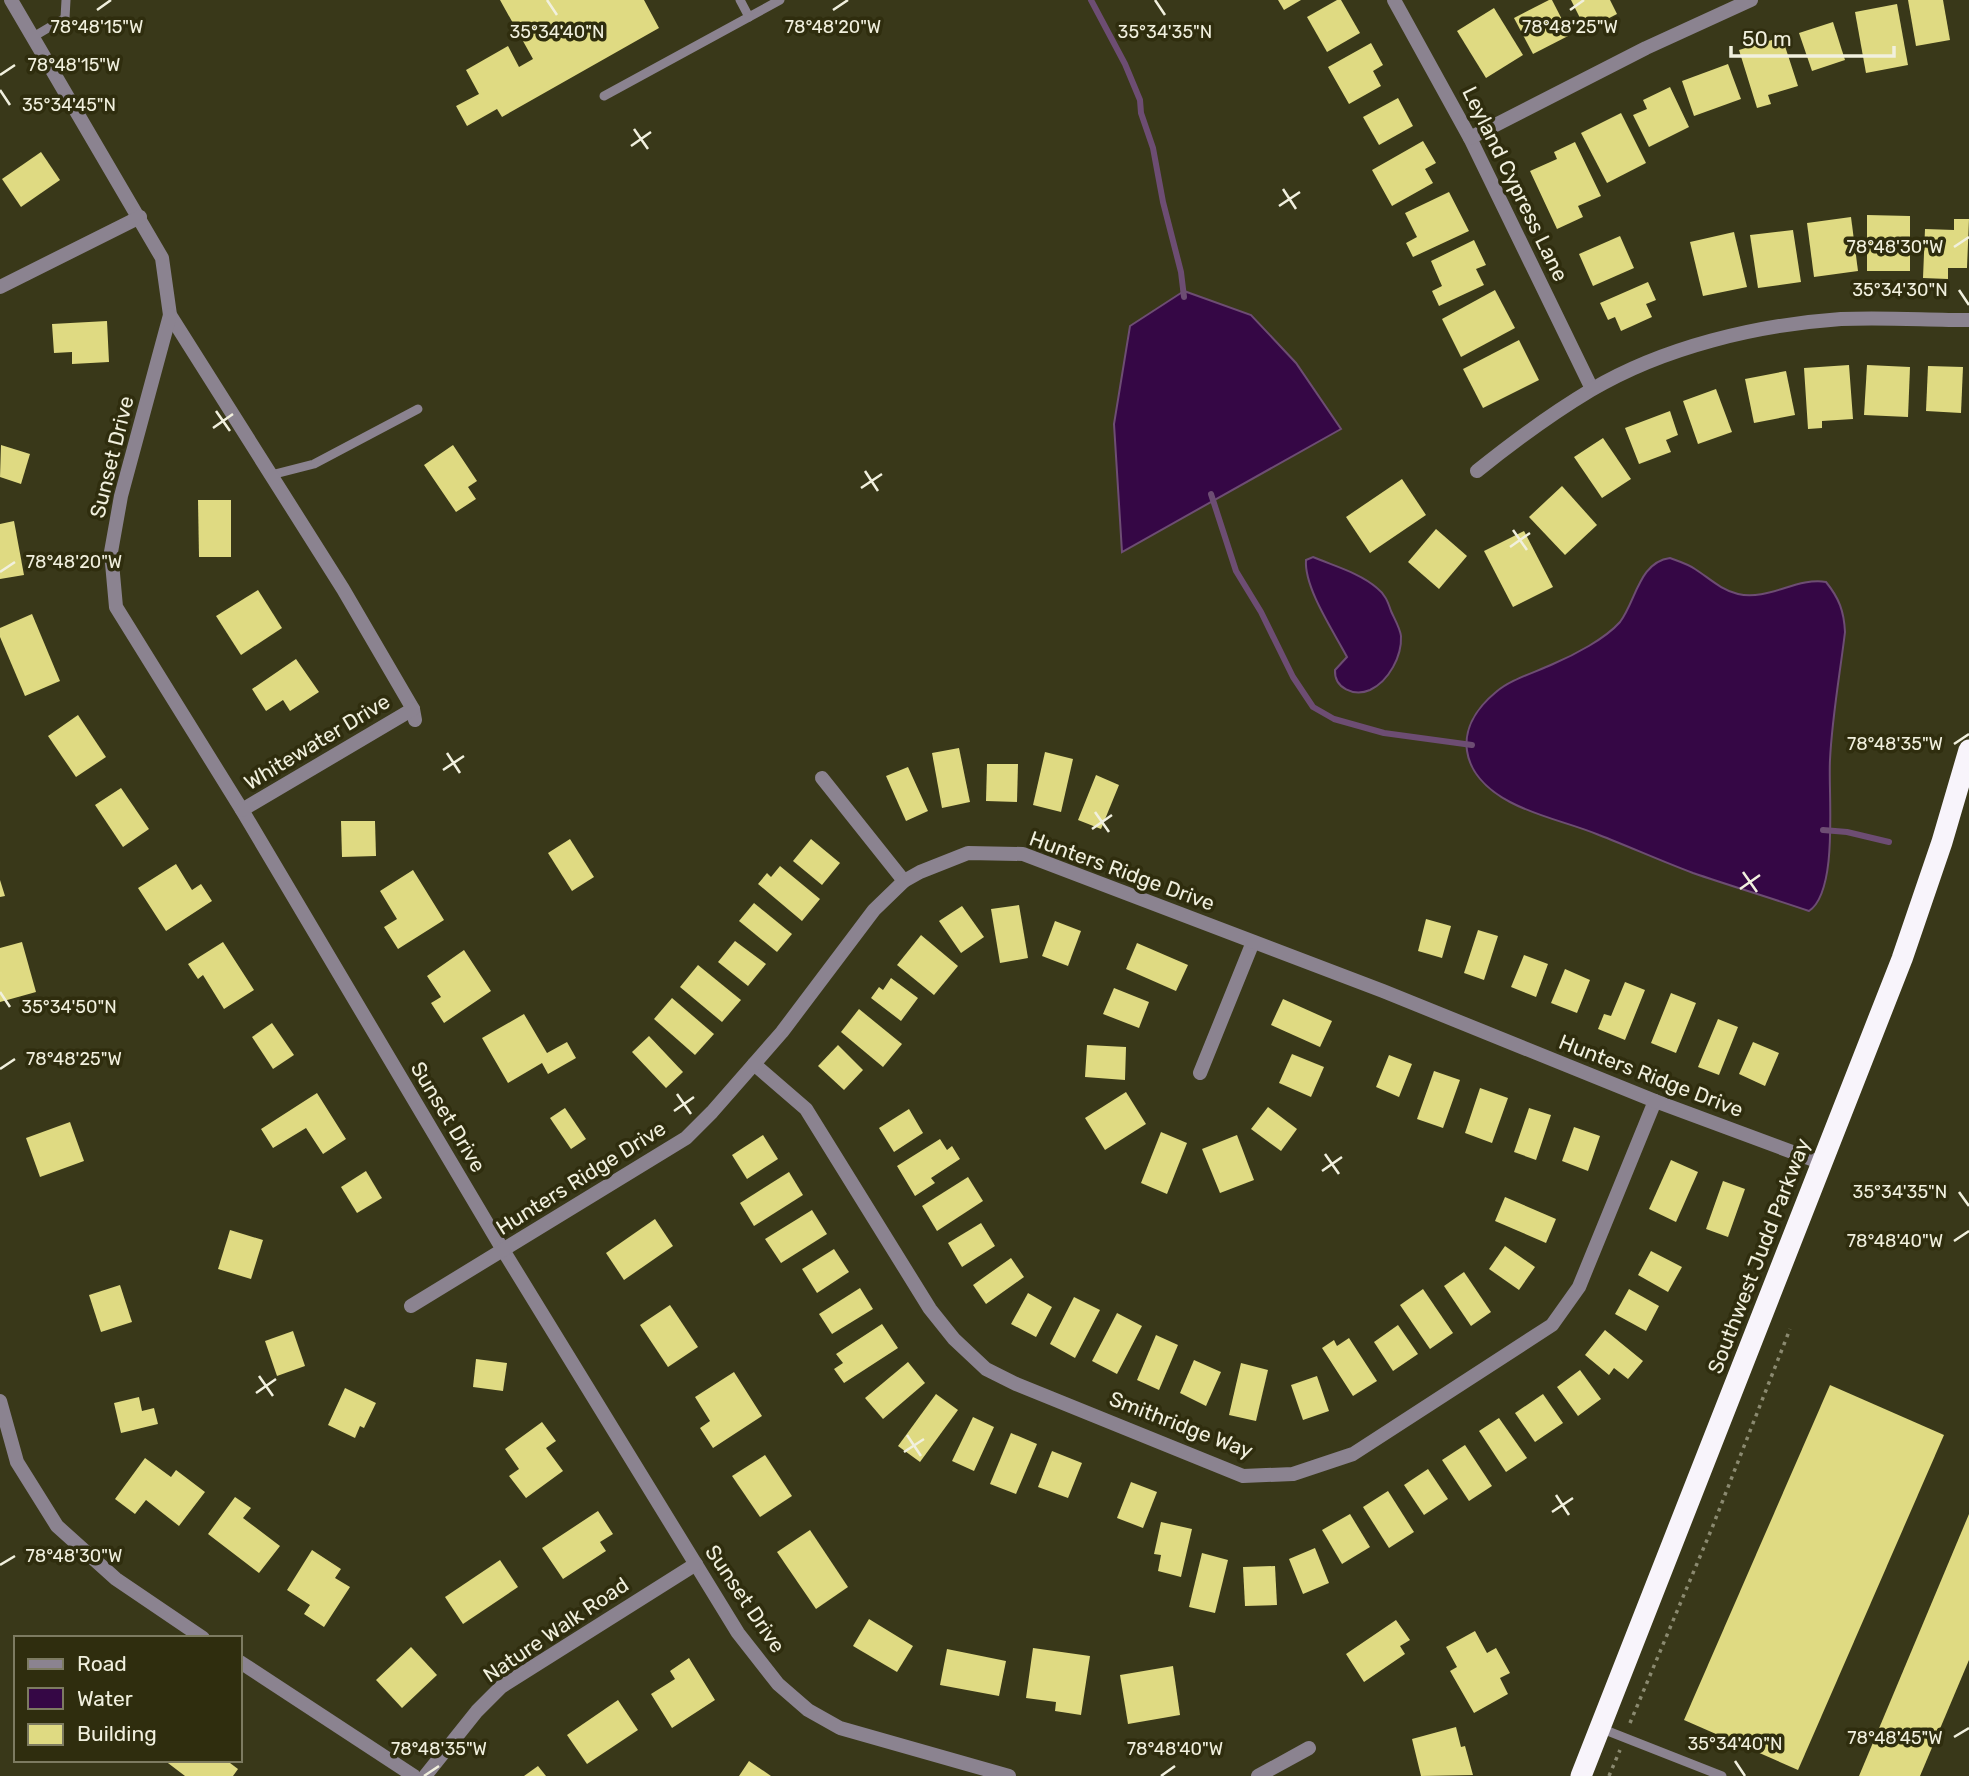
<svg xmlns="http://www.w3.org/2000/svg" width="1969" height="1776" viewBox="0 0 1969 1776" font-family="Rubik,sans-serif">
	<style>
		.water { fill: #350745; stroke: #6d4d73; stroke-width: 2 }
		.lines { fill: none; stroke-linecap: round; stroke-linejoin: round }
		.stream { stroke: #6d4d73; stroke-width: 6 }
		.building { fill: #dfda82 }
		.path { stroke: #8b8a70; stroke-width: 3.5; stroke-dasharray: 3.5 5; stroke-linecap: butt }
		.lane { stroke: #8b8390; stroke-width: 9 }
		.street { stroke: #8b8390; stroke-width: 14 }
		.highway { stroke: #f8f4fb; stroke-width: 21 }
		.ticks { fill: none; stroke: #f1f0de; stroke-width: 2.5 }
		.labels { text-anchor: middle; stroke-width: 7; stroke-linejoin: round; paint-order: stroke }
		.street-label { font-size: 21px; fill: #f1f0de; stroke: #2f2d0e }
		.ticks-label { font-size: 18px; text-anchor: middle; fill: #f1f0de; stroke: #2f2d0e; stroke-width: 7; stroke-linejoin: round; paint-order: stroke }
	</style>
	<rect width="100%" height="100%" fill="#393819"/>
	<g class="water">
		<polygon points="1184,291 1251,315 1296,363 1341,429 1122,552 1114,424 1130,326"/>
		<path d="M 1313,557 C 1334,566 1360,573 1377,588 C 1385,594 1388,602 1391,611 C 1394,618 1400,628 1401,636 C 1402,656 1389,681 1370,690 C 1354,697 1334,688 1335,670 L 1347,657 C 1334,632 1304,588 1306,560 Z"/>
		<path d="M 1670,558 C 1678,561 1688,564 1695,569 C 1709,578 1721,590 1738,594 C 1768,601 1797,577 1826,582 C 1839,598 1844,611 1845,632 C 1840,674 1832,717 1830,760 C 1828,793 1839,891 1809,911 C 1771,898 1731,886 1693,873 C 1661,861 1630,847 1599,835 C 1570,823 1538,817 1510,802 C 1459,775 1451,729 1496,692 C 1511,679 1534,673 1553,664 C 1574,655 1605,639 1620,622 C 1636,601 1639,562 1670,558 Z"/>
	</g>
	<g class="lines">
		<g class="stream">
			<polyline points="1091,0 1125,64 1140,100 1141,113 1153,148 1163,202 1181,272 1184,297"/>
			<polyline points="1211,494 1236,571 1261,612 1293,677 1313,707 1334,719 1384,733 1472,745"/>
			<polyline points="1823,830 1847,832 1889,842"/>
		</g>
	</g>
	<g class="building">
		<polygon points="500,0 644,0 659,28 502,117 497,109 467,126 456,106 479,94 466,70 508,46 519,67 533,59"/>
		<polygon points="1278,0 1301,0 1284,10"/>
		<polygon points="1337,0 1341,0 1360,33 1327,52 1307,17"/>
		<polygon points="1549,0 1552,0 1570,35 1533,54 1514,18"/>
		<polygon points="1571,0 1610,0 1617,14 1586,30"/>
		<polygon points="1908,0 1943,0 1950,40 1916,46"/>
		<polygon points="1897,4 1908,65 1866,73 1855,12"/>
		<polygon points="1494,8 1523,55 1486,78 1457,31"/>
		<polygon points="1833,22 1845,60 1812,71 1799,33"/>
		<polygon points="1782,37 1798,86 1768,95 1771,104 1757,108 1739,50"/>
		<polygon points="1371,43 1383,65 1373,71 1381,86 1349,104 1328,67"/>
		<polygon points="1728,64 1741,99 1694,116 1682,81"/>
		<polygon points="1670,87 1689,127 1649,147 1633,115 1647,109 1643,100"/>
		<polygon points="1398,98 1413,126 1379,145 1363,117"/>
		<polygon points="1621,113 1646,163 1607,183 1581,133"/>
		<polygon points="1423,141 1436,163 1425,169 1433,183 1392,206 1372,170"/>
		<polygon points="1575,142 1601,196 1578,206 1583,217 1557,229 1530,171 1557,159 1554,152"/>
		<polygon points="41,152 60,180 21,207 2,179"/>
		<polygon points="1449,192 1469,231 1413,257 1406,243 1417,237 1405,213"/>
		<polygon points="1867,215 1910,216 1910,271 1867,271"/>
		<polygon points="1851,217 1858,271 1814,277 1807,223"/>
		<polygon points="1954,219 1969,219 1967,268 1948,268 1948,279 1923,278 1925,229 1954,230"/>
		<polygon points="1793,230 1801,282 1758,288 1750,235"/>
		<polygon points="1734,232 1747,287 1703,296 1690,242"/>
		<polygon points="1620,236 1634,268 1593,286 1579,254"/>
		<polygon points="1474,240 1486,265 1476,269 1484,285 1439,306 1432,291 1442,286 1431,261"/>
		<polygon points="1648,282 1656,300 1646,304 1652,317 1621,331 1615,317 1608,320 1600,303"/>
		<polygon points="1495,290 1515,328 1461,357 1442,319"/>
		<polygon points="107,321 109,362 72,364 72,352 54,353 52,324"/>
		<polygon points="1519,340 1539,380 1483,408 1463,369"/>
		<polygon points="1849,365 1853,419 1822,421 1822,428 1808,429 1804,368"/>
		<polygon points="1867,365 1910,367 1908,417 1864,415"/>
		<polygon points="1928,366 1963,367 1961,413 1926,411"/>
		<polygon points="1786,371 1795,415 1754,423 1745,379"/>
		<polygon points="1716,389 1732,432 1698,444 1683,401"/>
		<polygon points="1670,411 1678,435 1666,440 1671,452 1639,464 1625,428"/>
		<polygon points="1603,438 1631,479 1602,498 1574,457"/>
		<polygon points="1,445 30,454 21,484 0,477"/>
		<polygon points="453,445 477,481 468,487 476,499 456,512 424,465"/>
		<polygon points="1402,479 1426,515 1370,553 1346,517"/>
		<polygon points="1562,486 1597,525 1565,555 1529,517"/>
		<polygon points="198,500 231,500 231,557 199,557"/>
		<polygon points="14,521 24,575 0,579 0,524"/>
		<polygon points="1436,529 1467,556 1439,589 1408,562"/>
		<polygon points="1524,531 1553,587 1513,607 1484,551"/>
		<polygon points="258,590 282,628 241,655 216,616"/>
		<polygon points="32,614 60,681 25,696 0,637 0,628"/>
		<polygon points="296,659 319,692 290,711 283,700 266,711 252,689"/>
		<polygon points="78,715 106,757 76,777 48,736"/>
		<polygon points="959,748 970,802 942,808 932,753"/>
		<polygon points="1045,752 1073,759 1061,812 1033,805"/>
		<polygon points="987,764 1018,764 1017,802 986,801"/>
		<polygon points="908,767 928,811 906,821 886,776"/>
		<polygon points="1096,775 1119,785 1101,829 1078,820"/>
		<polygon points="121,788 149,829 123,847 95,805"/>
		<polygon points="341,821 375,821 376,856 342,857"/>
		<polygon points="570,839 594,877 572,891 548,853"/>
		<polygon points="811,839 840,863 822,885 793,861"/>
		<polygon points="176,864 192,890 201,884 212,901 166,931 138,888"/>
		<polygon points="780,866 820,899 802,921 758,884 767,873 771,877"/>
		<polygon points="413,870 444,920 398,949 384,927 397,919 380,891"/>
		<polygon points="0,880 5,896 0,897"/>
		<polygon points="754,903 792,934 777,952 739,921"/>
		<polygon points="1019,905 1028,958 1000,963 991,909"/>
		<polygon points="962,906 984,937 961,953 939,921"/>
		<polygon points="1426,919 1451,926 1442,958 1418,951"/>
		<polygon points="1055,921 1081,931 1068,966 1042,956"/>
		<polygon points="1478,930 1498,936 1484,980 1464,973"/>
		<polygon points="921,935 958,966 934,995 897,965"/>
		<polygon points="735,941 766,964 748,986 718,962"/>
		<polygon points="22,942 36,992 0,1002 0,948"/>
		<polygon points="223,942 254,990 224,1009 203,975 198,979 188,964"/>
		<polygon points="1137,943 1188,965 1176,991 1126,969"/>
		<polygon points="464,950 491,991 444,1023 431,1003 441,997 427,976"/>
		<polygon points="1524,955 1548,964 1536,997 1511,987"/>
		<polygon points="698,965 741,1000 722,1022 680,987"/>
		<polygon points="1565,969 1590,980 1577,1013 1551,1003"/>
		<polygon points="891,978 918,998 901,1021 871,998 879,987 883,990"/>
		<polygon points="1625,982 1645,990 1625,1040 1598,1029 1604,1014 1611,1016"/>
		<polygon points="1114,988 1149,1002 1139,1028 1103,1014"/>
		<polygon points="1671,993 1696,1003 1676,1053 1651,1043"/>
		<polygon points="672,998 714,1034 695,1055 654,1019"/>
		<polygon points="1283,999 1332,1021 1320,1047 1271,1025"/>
		<polygon points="859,1009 902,1044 883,1067 841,1032"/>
		<polygon points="524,1014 547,1053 567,1042 576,1058 548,1074 542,1063 508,1083 482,1038"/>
		<polygon points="1718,1019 1738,1027 1719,1075 1698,1067"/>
		<polygon points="272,1023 294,1055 273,1069 252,1037"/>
		<polygon points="649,1036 683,1072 666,1088 632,1052"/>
		<polygon points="1753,1042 1779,1053 1765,1086 1739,1074"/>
		<polygon points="838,1045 863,1070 844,1090 818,1066"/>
		<polygon points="1087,1045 1126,1047 1125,1080 1085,1077"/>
		<polygon points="1292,1054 1324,1067 1311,1097 1279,1083"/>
		<polygon points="1389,1055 1412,1064 1399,1097 1376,1087"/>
		<polygon points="1434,1071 1460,1080 1443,1128 1417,1119"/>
		<polygon points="1480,1088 1508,1098 1492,1143 1465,1133"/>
		<polygon points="1126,1092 1146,1124 1105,1150 1085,1118"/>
		<polygon points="317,1093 346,1139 323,1154 306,1128 273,1148 261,1129"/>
		<polygon points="1268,1107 1297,1129 1281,1151 1251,1129"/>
		<polygon points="565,1108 586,1139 571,1149 550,1118"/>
		<polygon points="1529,1108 1551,1115 1536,1160 1514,1152"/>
		<polygon points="909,1109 923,1133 894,1152 879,1128"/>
		<polygon points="70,1122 84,1161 40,1177 26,1138"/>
		<polygon points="1574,1127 1600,1136 1588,1171 1562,1161"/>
		<polygon points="1161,1132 1187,1143 1167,1194 1141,1183"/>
		<polygon points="763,1135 778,1159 747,1179 732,1155"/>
		<polygon points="1237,1135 1254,1180 1220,1193 1202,1149"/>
		<polygon points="940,1139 947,1150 952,1146 960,1159 931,1178 935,1183 915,1196 897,1166"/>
		<polygon points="1671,1160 1698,1172 1676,1222 1649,1209"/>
		<polygon points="366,1171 382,1198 357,1213 341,1187"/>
		<polygon points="789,1172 803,1195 754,1226 740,1203"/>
		<polygon points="968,1177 983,1201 937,1231 922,1206"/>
		<polygon points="1723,1181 1745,1189 1728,1237 1706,1229"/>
		<polygon points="1505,1197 1556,1219 1546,1243 1495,1221"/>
		<polygon points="812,1210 827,1234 781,1263 765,1239"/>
		<polygon points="655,1219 673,1246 624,1280 606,1253"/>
		<polygon points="981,1223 995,1246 962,1267 948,1243"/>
		<polygon points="230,1230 263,1240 251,1279 218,1269"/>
		<polygon points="1505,1246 1535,1267 1519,1290 1489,1269"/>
		<polygon points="834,1249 849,1272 817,1293 802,1269"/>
		<polygon points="1651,1251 1682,1267 1668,1292 1638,1275"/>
		<polygon points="1011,1258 1024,1277 986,1304 973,1285"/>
		<polygon points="1464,1272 1491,1312 1471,1326 1444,1286"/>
		<polygon points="120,1285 132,1322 101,1332 89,1295"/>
		<polygon points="860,1288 873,1309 832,1334 819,1314"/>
		<polygon points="1423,1289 1453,1333 1430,1349 1400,1305"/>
		<polygon points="1629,1289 1659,1306 1646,1331 1615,1314"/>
		<polygon points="1028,1293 1052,1307 1036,1337 1011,1324"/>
		<polygon points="1074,1297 1100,1310 1075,1358 1050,1344"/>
		<polygon points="670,1305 698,1347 668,1367 640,1325"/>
		<polygon points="1117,1313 1142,1326 1117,1374 1092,1361"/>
		<polygon points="882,1324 898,1348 844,1383 834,1369 843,1363 836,1354"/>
		<polygon points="1398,1325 1418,1354 1393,1371 1374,1342"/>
		<polygon points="1605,1330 1643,1361 1628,1379 1614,1368 1609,1375 1585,1355"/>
		<polygon points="293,1331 305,1366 277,1376 265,1341"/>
		<polygon points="1156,1335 1178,1345 1159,1390 1137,1380"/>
		<polygon points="1349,1338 1377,1381 1353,1396 1322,1348 1334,1340 1337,1346"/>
		<polygon points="476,1359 507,1363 503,1391 473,1387"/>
		<polygon points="1194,1360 1221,1372 1206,1406 1180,1393"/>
		<polygon points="908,1362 925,1383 883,1419 865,1398"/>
		<polygon points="1241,1363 1268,1370 1256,1421 1229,1415"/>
		<polygon points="1580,1370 1601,1399 1578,1416 1557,1387"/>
		<polygon points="734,1372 762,1416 713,1448 700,1428 710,1421 695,1397"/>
		<polygon points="1317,1376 1329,1411 1303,1420 1291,1385"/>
		<polygon points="1830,1385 1944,1435 1798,1770 1684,1720"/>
		<polygon points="345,1388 376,1403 364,1428 360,1426 355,1438 328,1425"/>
		<polygon points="936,1394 958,1410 920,1462 898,1446"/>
		<polygon points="1543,1394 1563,1423 1535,1442 1515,1413"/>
		<polygon points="139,1397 142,1411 154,1408 158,1424 121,1433 114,1403"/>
		<polygon points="973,1417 994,1427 974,1471 952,1461"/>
		<polygon points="1499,1418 1527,1458 1506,1472 1479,1431"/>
		<polygon points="542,1422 556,1441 546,1448 563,1471 526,1498 509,1476 519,1469 505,1449"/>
		<polygon points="1011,1433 1037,1444 1016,1494 990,1484"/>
		<polygon points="1465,1445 1492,1486 1469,1501 1442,1460"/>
		<polygon points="1052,1451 1082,1463 1068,1498 1038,1487"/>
		<polygon points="765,1455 792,1496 760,1517 732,1476"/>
		<polygon points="145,1458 171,1477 176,1470 205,1492 179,1526 146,1500 135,1514 115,1499"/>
		<polygon points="1428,1469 1448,1499 1424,1515 1404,1485"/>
		<polygon points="1131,1482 1157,1492 1143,1528 1117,1518"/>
		<polygon points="1388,1491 1414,1532 1389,1548 1363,1507"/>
		<polygon points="235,1497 251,1508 243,1518 280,1546 259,1573 208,1534"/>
		<polygon points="598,1511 613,1534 600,1542 606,1551 563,1579 542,1548"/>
		<polygon points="1350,1514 1370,1547 1342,1564 1322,1530"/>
		<polygon points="1969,1514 1969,1660 1920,1776 1859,1776"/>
		<polygon points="1161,1522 1192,1529 1181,1577 1158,1571 1161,1555 1154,1554"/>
		<polygon points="810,1530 848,1587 816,1609 777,1552"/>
		<polygon points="1315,1548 1329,1583 1303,1594 1289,1559"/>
		<polygon points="312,1550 341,1569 335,1578 350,1587 324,1627 304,1614 310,1605 287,1590"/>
		<polygon points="1202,1553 1228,1560 1215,1613 1189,1607"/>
		<polygon points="500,1560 518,1587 463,1624 445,1597"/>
		<polygon points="1275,1566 1277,1605 1245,1606 1243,1567"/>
		<polygon points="869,1619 913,1646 897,1672 853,1646"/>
		<polygon points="1396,1620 1410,1640 1400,1646 1405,1654 1364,1682 1346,1654"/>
		<polygon points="1475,1631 1487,1653 1496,1648 1510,1673 1500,1678 1508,1694 1474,1713 1450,1671 1457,1667 1446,1647"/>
		<polygon points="411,1647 437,1675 402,1708 376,1680"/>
		<polygon points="1033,1648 1090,1656 1081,1715 1055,1711 1056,1702 1026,1698"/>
		<polygon points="947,1649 1006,1661 999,1696 940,1685"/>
		<polygon points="689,1658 715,1700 672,1728 651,1694 675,1679 670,1671"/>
		<polygon points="1173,1666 1180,1715 1128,1724 1120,1675"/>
		<polygon points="618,1700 638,1730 587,1764 567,1735"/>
		<polygon points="1456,1727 1461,1747 1465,1746 1473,1775 1421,1776 1412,1739"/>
		<polygon points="164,1760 226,1760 238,1769 233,1776 185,1776"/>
		<polygon points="749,1761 771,1776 739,1776"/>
		<polygon points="538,1766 546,1776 524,1776"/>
	</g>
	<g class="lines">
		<g class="path">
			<polyline points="1630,1723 1712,1528 1790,1329"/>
			<polyline points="1609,1776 1620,1750"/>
		</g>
		<g class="lane">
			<polyline points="740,0 749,17 780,0"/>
			<polyline points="33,37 65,18 66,0"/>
			<polyline points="604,96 749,17"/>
			<polyline points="271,475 314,464 418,409"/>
			<polyline points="1600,1728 1722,1776"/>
		</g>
		<g class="street">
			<polyline points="11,0 162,258 170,315 343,589 413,709 415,720"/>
			<polyline points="1394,0 1470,138 1592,389"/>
			<polyline points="1470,138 1646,48 1751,0"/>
			<polyline points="0,287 140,217"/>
			<polyline points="170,315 121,496 111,552 116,607 242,810 503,1250 738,1633 778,1684 808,1710 840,1728 1009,1776"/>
			<path d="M 1477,471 C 1513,442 1551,414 1591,390 C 1664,347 1756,325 1841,319 C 1883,317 1926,320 1969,320"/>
			<polyline points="822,778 904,881"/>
			<polyline points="242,810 413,709"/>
			<polyline points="754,1064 806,1109 930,1309 954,1339 986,1369 1016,1384 1243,1476 1293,1474 1353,1454 1552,1325 1579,1287 1655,1101"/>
			<polyline points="1200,1073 1253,942"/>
			<polyline points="411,1306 686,1138 712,1112 782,1032 874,910 904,881 920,872 968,853 1023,854 1383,991 1655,1101 1822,1163"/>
			<polyline points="0,1401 17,1462 57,1526 116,1579 203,1638"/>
			<polyline points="240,1662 414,1776"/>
			<polyline points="425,1776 477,1711 501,1687 696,1564"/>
			<polyline points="1258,1776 1309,1748"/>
		</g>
		<polyline class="highway" points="1581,1776 1902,959 1942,842 1969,750"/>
	</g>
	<path class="ticks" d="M 547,0 L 557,15M 1155,0 L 1165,15M 97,10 L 111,0M 833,10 L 848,0M 1570,10 L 1584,0M 0,75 L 15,65M 0,90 L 10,105M 634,129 L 648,149M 631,146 L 651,132M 1283,189 L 1296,209M 1279,206 L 1300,192M 1954,247 L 1969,237M 1959,290 L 1969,305M 216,411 L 230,431M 213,428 L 233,414M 865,471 L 878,491M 861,488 L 882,474M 1513,530 L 1527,550M 1510,547 L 1530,533M 0,572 L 15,562M 1954,744 L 1969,734M 447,753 L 460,773M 443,770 L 464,756M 1095,812 L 1109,832M 1092,829 L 1112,815M 1743,872 L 1757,892M 1740,889 L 1760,875M 0,992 L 10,1007M 0,1069 L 15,1059M 677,1094 L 691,1114M 674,1111 L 694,1097M 1325,1154 L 1339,1174M 1322,1171 L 1342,1157M 1959,1192 L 1969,1206M 1954,1241 L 1969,1231M 259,1376 L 273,1396M 256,1393 L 276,1379M 907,1435 L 921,1456M 904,1452 L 924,1439M 1556,1495 L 1569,1515M 1552,1512 L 1573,1498M 0,1565 L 15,1556M 1954,1737 L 1969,1728M 1735,1761 L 1745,1776M 424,1776 L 439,1766M 1161,1776 L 1175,1766"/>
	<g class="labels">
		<g class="street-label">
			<text transform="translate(1515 184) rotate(64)" y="7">Leyland Cypress Lane</text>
			<text transform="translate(112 457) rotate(-76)" y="7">Sunset Drive</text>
			<text transform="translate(317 742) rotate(-31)" y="7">Whitewater Drive</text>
			<text transform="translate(1122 871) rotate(20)" y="7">Hunters Ridge Drive</text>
			<text transform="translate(1651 1076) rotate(21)" y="7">Hunters Ridge Drive</text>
			<text transform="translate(448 1117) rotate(59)" y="7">Sunset Drive</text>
			<text transform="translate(581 1178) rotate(-32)" y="7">Hunters Ridge Drive</text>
			<text transform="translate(1759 1256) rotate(-69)" y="7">Southwest Judd Parkway</text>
			<text transform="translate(1181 1425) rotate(21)" y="7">Smithridge Way</text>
			<text transform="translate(745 1599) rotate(56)" y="7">Sunset Drive</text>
			<text transform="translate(556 1630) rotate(-34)" y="7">Nature Walk Road</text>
		</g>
	</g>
	<g class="ticks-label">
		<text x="97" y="33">78°48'15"W</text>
		<text x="833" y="33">78°48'20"W</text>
		<text x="1570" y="33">78°48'25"W</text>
		<text x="557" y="38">35°34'40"N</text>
		<text x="1165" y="38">35°34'35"N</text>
		<text x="74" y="71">78°48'15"W</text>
		<text x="69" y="111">35°34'45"N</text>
		<text x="1895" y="253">78°48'30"W</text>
		<text x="1900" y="296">35°34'30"N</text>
		<text x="74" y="568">78°48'20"W</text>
		<text x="1895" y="750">78°48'35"W</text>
		<text x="69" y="1013">35°34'50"N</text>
		<text x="74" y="1065">78°48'25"W</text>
		<text x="1900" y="1198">35°34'35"N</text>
		<text x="1895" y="1247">78°48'40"W</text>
		<text x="74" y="1562">78°48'30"W</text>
		<text x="1895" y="1744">78°48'45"W</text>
		<text x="1735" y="1750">35°34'40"N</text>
		<text x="439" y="1755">78°48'35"W</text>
		<text x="1175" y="1755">78°48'40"W</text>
	</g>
	<rect x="14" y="1636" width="228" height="126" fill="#2f2d0e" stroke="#7d7b61" stroke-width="2"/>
	<rect x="28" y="1659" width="35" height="10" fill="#8b8390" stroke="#7d7b61" stroke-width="2"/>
	<text x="77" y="1671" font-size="21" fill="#f1f0de">Road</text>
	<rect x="28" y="1688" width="35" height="21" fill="#350745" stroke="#7d7b61" stroke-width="2"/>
	<text x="77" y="1706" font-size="21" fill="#f1f0de">Water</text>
	<rect x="28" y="1724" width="35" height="21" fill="#dfda82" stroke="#7d7b61" stroke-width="2"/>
	<text x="77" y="1741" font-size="21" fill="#f1f0de">Building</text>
	<path d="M1731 46v10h163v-10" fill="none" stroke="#f1f0de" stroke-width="3.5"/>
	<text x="1742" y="46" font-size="21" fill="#f1f0de" stroke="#2f2d0e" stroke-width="5" paint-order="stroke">50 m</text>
</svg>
